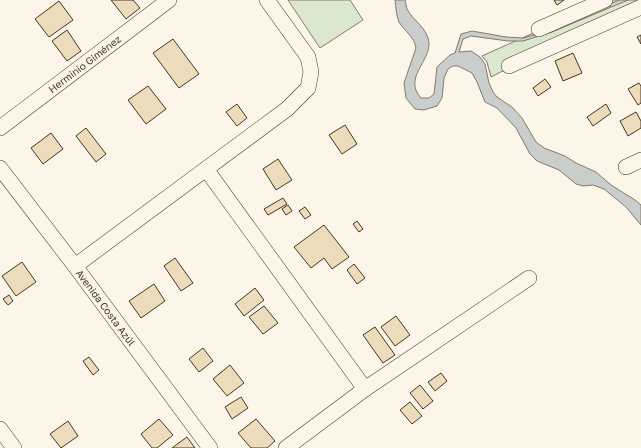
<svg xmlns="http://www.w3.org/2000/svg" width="641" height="448" viewBox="0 0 641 448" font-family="'Golos Text',sans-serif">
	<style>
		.green { fill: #dce7d0; stroke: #887966 }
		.water { fill: #c9cecd; stroke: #887966 }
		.building { fill: #ecdcbc; stroke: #4a3520 }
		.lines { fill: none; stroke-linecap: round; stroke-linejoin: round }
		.minor-casing { stroke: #4a3520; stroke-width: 16 }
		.minor { stroke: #fbf6e9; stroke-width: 15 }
		.labels { text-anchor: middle; stroke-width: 3; stroke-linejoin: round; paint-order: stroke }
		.street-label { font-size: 10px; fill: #4a3520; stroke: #fbf6e9 }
	</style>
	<rect width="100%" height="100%" fill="#fbf6e9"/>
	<g class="green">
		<polygon points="288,0 350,0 363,20 320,48"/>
		<polygon points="607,0 641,0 491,77 487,62 482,56"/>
	</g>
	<path class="water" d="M 395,0 L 405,0 C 406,3 406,7 407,9 C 413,21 428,28 429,43 C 430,62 403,78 421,98 L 429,98 L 434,94 L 437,67 L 450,55 L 455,53 L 461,34 L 472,31 L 506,37 L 523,38 L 552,30 L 619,0 L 628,0 L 552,32 L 523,41 L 508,41 L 471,36 L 463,39 L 459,52 L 471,51 L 480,57 L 485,64 L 489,83 L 493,92 L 497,97 L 512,107 L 522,118 L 536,142 L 544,148 L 565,156 L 576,163 L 596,172 L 611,185 L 635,200 L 641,205 L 641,225 L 626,207 L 604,189 L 593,185 L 583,186 L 576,184 L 559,170 L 537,161 L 530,154 L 516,128 L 497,108 L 485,102 L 477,82 L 472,73 L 458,66 L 453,66 L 448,69 L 444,78 L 442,98 L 437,106 L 424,110 L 415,109 L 406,98 L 404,83 L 416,48 C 414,36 405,32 399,22 C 396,15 396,7 395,0 Z"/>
	<g class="building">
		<polygon points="111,0 133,0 140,8 126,19"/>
		<polygon points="554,0 564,0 557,5"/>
		<polygon points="59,1 73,20 49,37 35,19"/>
		<polygon points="67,30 81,51 67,61 52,41"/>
		<polygon points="641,35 641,44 637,37"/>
		<polygon points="173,39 199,74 179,88 153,53"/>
		<polygon points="573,53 582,73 563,81 555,61"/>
		<polygon points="545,79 551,87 538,96 533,88"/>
		<polygon points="639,83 641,86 641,103 638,105 628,89"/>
		<polygon points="148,86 166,109 146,124 128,100"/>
		<polygon points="237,104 247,118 237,126 226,112"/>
		<polygon points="606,104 611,113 593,126 587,117"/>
		<polygon points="636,112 641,121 641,128 628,136 620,121"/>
		<polygon points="345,125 357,144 342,154 329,135"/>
		<polygon points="86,128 106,154 96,162 76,136"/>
		<polygon points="51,133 63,149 43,164 31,148"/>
		<polygon points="278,159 292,180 276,190 263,169"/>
		<polygon points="283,198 287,204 268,215 264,209"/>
		<polygon points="288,205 292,211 286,215 282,209"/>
		<polygon points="305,207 311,215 305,219 299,211"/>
		<polygon points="357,221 363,229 359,232 353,224"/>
		<polygon points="324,225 349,257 332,269 324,258 311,268 294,247"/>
		<polygon points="175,258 193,283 181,291 164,266"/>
		<polygon points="22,262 36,282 16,296 2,276"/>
		<polygon points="354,264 365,278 357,284 347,270"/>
		<polygon points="154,284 165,301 141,318 129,301"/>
		<polygon points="255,288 264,300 244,316 235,304"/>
		<polygon points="9,295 13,301 8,305 3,299"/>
		<polygon points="264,306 278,323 263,334 249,317"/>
		<polygon points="396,316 410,335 395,346 381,327"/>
		<polygon points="375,327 395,355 383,363 363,335"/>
		<polygon points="203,348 213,361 199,372 189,359"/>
		<polygon points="89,357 99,370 93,375 83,361"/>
		<polygon points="230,365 244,383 227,396 213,379"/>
		<polygon points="441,373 447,381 435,391 428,382"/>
		<polygon points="420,385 433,401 423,409 410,393"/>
		<polygon points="241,397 248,408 232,419 225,407"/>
		<polygon points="410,402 422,416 412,424 400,410"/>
		<polygon points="159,419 173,435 157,448 152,448 141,434"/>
		<polygon points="256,419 275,441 267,448 251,448 238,433"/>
		<polygon points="68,421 78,436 61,448 50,434"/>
		<polygon points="187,437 195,448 172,448"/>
	</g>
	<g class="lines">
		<g class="minor-casing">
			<g id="minor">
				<polyline points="539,29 605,0"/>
				<polyline points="509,66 641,7"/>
				<path id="s1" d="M 0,128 L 169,0"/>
				<polyline points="626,167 641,160"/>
				<path id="s2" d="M 0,168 L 75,266 L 210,448"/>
				<polyline points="206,169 365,389"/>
				<polyline points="75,266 287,109 308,88 311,72 308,57 267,0"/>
				<polyline points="0,429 14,448"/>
				<polyline points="286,448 365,389 529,278"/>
			</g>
		</g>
		<use href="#minor" class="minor"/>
	</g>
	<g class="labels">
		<g class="street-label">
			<text dy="4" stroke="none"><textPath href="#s1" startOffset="106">Herminio Giménez</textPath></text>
			<text dy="4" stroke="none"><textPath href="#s2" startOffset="175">Avenida Costa Azúl</textPath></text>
		</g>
	</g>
</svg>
